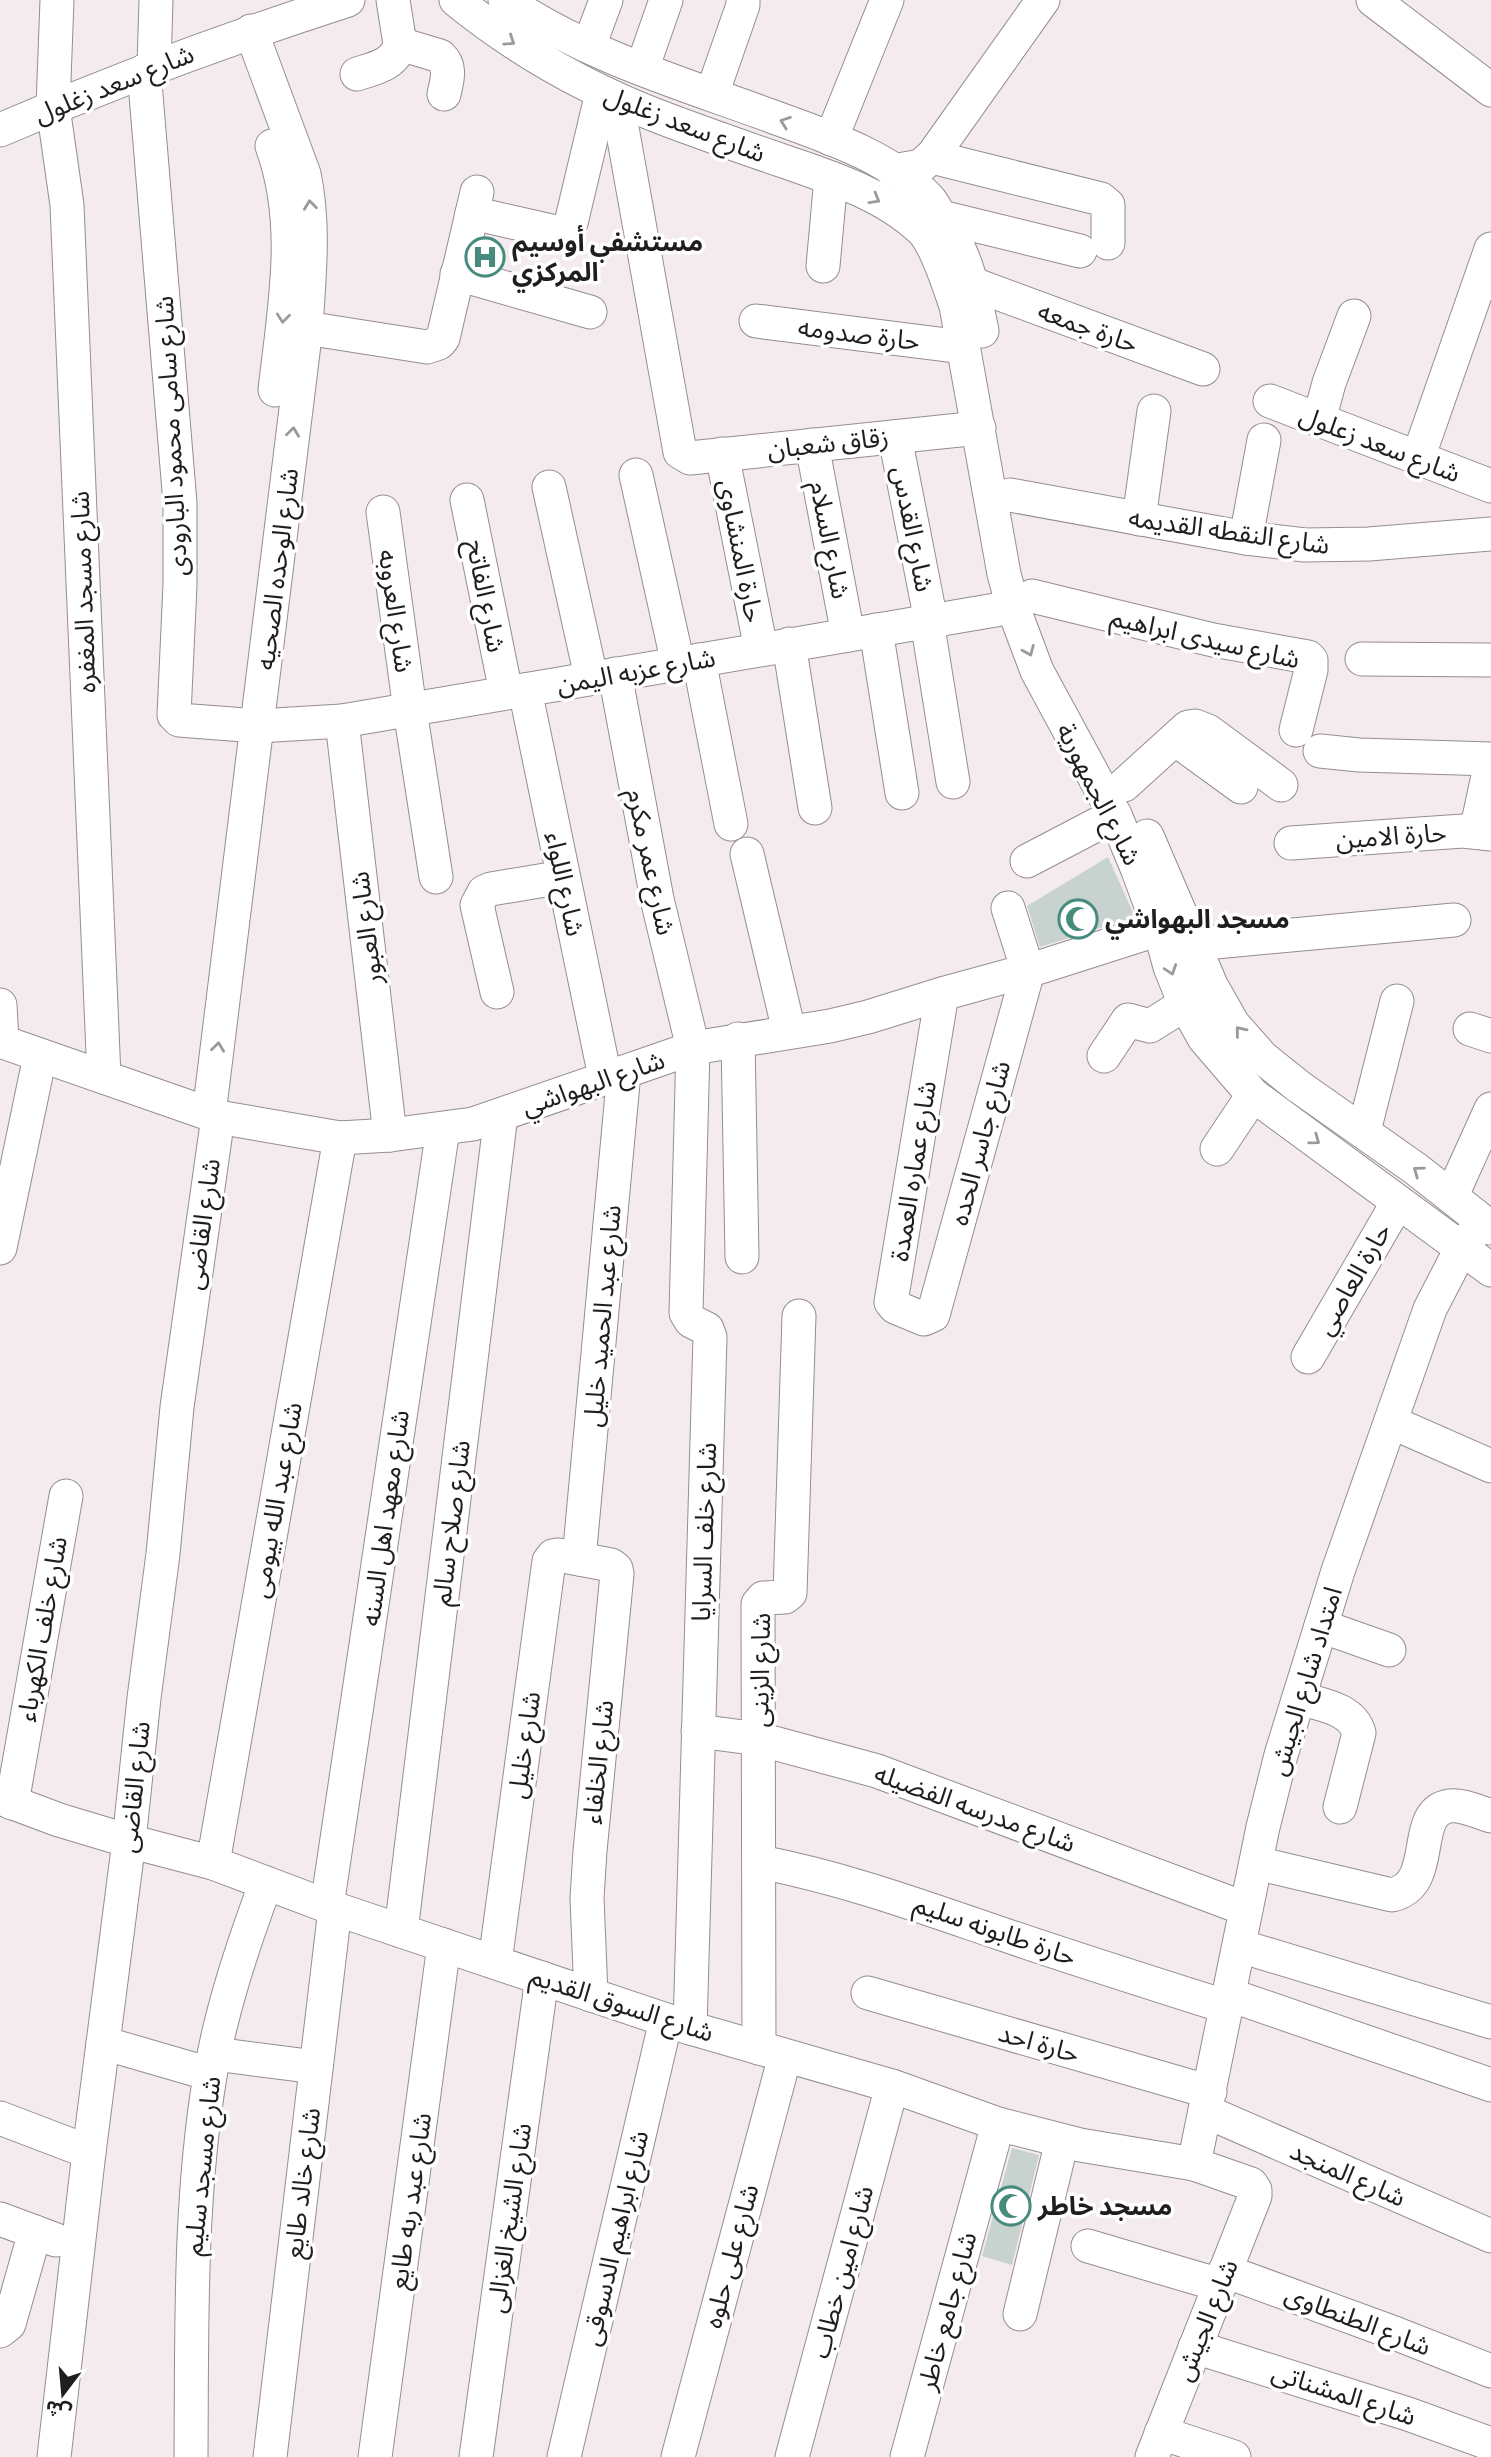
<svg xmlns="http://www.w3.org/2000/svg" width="1491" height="2457" viewBox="0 0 1491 2457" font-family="'PT Sans Narrow','Noto Sans Arabic',sans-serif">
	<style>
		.building { fill: #c8d2cf }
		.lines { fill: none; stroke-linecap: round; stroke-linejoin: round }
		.minor-casing { stroke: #958d90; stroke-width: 35 }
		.minor { stroke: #fff; stroke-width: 33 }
		.oneway { stroke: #9b999a }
		.labels { text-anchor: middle; stroke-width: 7; stroke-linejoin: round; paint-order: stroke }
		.street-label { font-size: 26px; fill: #201d1e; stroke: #fff }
		.poi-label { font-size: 26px; font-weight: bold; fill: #201d1e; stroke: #fff; text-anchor: start }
	</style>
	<rect width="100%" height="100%" fill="#f4ebee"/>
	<g class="building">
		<polygon points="1108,857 1135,917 1040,947 1027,906"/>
		<polygon points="1012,2148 1039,2155 1012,2265 982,2256"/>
	</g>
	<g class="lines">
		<g class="minor-casing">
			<g id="minor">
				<polyline points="57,0 53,107 67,205 104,1077"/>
				<path d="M 456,0 C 520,52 590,91 668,120 C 708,135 748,149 789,163 C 835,179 884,195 921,229 C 936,243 949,286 956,306 L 1004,574 L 1013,607 L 1037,671 L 1115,815 L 1137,868 L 1160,930 L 1170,967 L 1185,1004 L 1204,1038 L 1253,1095 L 1491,1270"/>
				<path d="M 505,0 C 585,55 681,83 771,116 C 825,136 890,156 930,200 C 934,205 937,212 941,217 C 966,252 974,290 982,331"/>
				<polyline points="1373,0 1491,90"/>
				<path d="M 400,44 L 440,56 C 452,67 447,80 444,94"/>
				<polyline points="589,46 606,0"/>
				<polyline points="154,67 156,0"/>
				<polyline points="642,69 666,0"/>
				<polyline points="144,71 180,503 180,585 174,715 179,720 258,726 342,721 1013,607"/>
				<path d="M 357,74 C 375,68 395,65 400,44 L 393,0"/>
				<polyline points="712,94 743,5 743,0"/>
				<polyline points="617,100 680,452 690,458 979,428"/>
				<path d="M 0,130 C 114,81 230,38 348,0"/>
				<polyline points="831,139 887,0"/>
				<path d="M 272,146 C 301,225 284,309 275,390"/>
				<polyline points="936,158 1101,199 1108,205 1108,243"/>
				<polyline points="893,171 921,166 933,155 1043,0"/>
				<polyline points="472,213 556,232 565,231 571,223 602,93"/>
				<polyline points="941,217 1080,251"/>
				<polyline points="823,266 831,178"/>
				<polyline points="457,274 590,312"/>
				<polyline points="973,284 1203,369"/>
				<polyline points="756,321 963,347"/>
				<polyline points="306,328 427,347 439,343 443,338 477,192"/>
				<polyline points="1270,401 1491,486"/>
				<polyline points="1319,420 1329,383 1354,316"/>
				<polyline points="895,437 931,621"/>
				<polyline points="812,445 848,635"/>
				<polyline points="722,454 761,649"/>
				<polyline points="1418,458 1491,249"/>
				<polyline points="636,475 678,664"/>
				<polyline points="549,487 591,677"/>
				<polyline points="1010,495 1246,538 1305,545 1369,544 1491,534"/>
				<polyline points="467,500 506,692"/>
				<polyline points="383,512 410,710 436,877"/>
				<polyline points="1139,519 1154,411"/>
				<polyline points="1246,538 1264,440"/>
				<polyline points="1032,596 1213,640 1308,657 1311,660 1311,670 1296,730"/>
				<polyline points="927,621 953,782"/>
				<polyline points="876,630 902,793"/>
				<polyline points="789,644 815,808"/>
				<polyline points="1362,659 1491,660"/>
				<polyline points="699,660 731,824"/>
				<polyline points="615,674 657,899 693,1048 686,1313 691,1321 707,1329 710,1337 690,2028"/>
				<polyline points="525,690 605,1077"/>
				<polyline points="342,721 390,1135"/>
				<polyline points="1175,739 1241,787"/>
				<polyline points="1320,751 1359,755 1491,759"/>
				<polyline points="1124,785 1188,727 1195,726 1208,731 1281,785"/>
				<polyline points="1476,832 1491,762"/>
				<polyline points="1147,836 1211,985 1233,1024 1263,1058 1298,1086 1416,1169 1491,1228"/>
				<polyline points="1291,843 1463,831 1491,834"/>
				<polyline points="747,854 789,1031"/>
				<polyline points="1027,861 1115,815"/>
				<polyline points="1194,944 1454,920"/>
				<polyline points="497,992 477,905 484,892 491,889 563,877"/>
				<polyline points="942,994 891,1302 895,1307 924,1319 933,1315 1028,971 1008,908"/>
				<polyline points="0,1005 2,1041"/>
				<polyline points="1470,1029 1491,1036"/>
				<polyline points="738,1039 742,1257"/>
				<polyline points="0,1041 218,1117 340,1138 390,1135 473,1124 693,1048 830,1026 868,1017 942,994 1037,968 1181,922"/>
				<polyline points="1104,1056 1128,1020 1150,1026 1185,1004"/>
				<path d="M 209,1114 L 306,328 C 309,276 315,226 304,174 L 251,31"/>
				<polyline points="1364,1131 1397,1001"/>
				<polyline points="1217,1149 1253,1095"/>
				<polyline points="1452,1195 1491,1109"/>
				<polyline points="0,1248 40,1056"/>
				<polyline points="1308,1357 1398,1202"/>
				<polyline points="1391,1422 1491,1466"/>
				<polyline points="579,1559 624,1072"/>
				<polyline points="1321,1626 1389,1650"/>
				<path d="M 1299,1698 C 1321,1705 1352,1708 1359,1733 L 1340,1807"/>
				<polyline points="698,1731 759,1739 877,1771 1246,1909"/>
				<polyline points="0,1798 59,1820 129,1841 213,1863 327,1906 690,2028 892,2086 998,2124 1080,2145 1194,2164 1251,2184 1255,2190 1255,2196 1152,2457"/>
				<polyline points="12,1803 66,1496"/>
				<path d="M 760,1862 C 843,1878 920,1906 999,1933 C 1075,1959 1151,1983 1227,2007"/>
				<polyline points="213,1863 340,1138"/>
				<path d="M 1256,1863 L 1392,1895 C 1439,1884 1409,1813 1449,1806 C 1462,1804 1478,1812 1491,1816"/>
				<polyline points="327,1906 443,1129"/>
				<polyline points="401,1931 501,1115"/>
				<polyline points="1240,1946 1491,2022"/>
				<polyline points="495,1962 549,1561 553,1556 558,1555 611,1565 616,1569 617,1574 590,1851 587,1898 591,1995"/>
				<polyline points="868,1993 1210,2092"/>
				<polyline points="1230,1995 1491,2085"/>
				<polyline points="103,2043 210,2074"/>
				<polyline points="759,2048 758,1604 763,1598 785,1597 790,1593 799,1316"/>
				<polyline points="215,2054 316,2067"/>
				<polyline points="1205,2111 1491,2236"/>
				<polyline points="0,2118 89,2152"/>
				<polyline points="1194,2164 1263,1827 1281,1755 1338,1571 1430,1309 1461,1249 1475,1231"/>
				<polyline points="0,2219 56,2240"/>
				<polyline points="1088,2246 1220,2285"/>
				<polyline points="1225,2271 1397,2334 1491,2371"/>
				<polyline points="1020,2314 1062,2141"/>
				<polyline points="0,2331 9,2324 35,2232"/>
				<polyline points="1195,2347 1408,2414 1491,2444"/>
				<polyline points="1161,2433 1234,2457"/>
				<polyline points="54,2457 89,2152 129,1841 144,1698 163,1554 177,1407 218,1117"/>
				<path d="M 191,2457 C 192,2330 189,2202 210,2076 C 221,2010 243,1945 266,1883"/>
				<polyline points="270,2457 335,1909"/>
				<polyline points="375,2457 444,1945"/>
				<polyline points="476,2457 542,1978"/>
				<polyline points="564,2457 666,2020"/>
				<polyline points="678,2457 785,2056"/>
				<polyline points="792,2457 892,2086"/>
				<polyline points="907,2457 998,2124"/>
			</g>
		</g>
		<use href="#minor" class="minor"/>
	</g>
	<defs><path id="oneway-chevron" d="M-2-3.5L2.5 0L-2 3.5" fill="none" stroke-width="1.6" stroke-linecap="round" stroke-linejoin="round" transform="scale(1.75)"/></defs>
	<g class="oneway">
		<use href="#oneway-chevron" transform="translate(510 41) rotate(34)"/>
		<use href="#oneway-chevron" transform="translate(785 122) rotate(-160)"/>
		<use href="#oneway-chevron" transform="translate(875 199) rotate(30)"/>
		<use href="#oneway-chevron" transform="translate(310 205) rotate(-97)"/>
		<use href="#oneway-chevron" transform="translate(283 318) rotate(96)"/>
		<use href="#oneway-chevron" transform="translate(293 432) rotate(-83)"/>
		<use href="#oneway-chevron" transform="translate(1029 651) rotate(67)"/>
		<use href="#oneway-chevron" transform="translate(1171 970) rotate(71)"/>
		<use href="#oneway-chevron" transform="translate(1240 1031) rotate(-129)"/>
		<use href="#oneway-chevron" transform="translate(218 1047) rotate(-83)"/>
		<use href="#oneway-chevron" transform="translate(1315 1140) rotate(36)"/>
		<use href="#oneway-chevron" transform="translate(1418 1171) rotate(-144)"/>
	</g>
	<defs>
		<g id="hospital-ring" transform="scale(2.0125)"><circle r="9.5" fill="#fff" stroke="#478b7e" stroke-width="1.5"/><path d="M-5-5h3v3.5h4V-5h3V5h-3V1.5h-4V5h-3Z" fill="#478b7e"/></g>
		<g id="mosque-ring" transform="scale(2.0125)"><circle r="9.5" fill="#fff" stroke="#478b7e" stroke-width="1.5"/><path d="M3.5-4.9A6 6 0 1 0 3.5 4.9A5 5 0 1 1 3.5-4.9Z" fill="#478b7e"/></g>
	</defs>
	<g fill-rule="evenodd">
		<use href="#hospital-ring" x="485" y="257"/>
		<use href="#mosque-ring" x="1078" y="919"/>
		<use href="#mosque-ring" x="1011" y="2206"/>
	</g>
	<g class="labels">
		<g class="street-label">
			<text transform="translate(114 84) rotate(-22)" y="9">شارع سعد زغلول</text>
			<text transform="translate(685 124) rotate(21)" y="9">شارع سعد زغلول</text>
			<text transform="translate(1088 327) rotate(20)" y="9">حارة جمعه</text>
			<text transform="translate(859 334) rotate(7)" y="9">حارة صدومه</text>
			<text transform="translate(171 436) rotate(-93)" y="9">شارع سامى محمود البارودى</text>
			<text transform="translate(828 443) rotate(-6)" y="9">زقاق شعبان</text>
			<text transform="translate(1380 444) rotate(21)" y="9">شارع سعد زعلول</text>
			<text transform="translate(913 529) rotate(79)" y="9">شارع القدس</text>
			<text transform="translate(1229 531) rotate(8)" y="9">شارع النقطه القديمه</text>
			<text transform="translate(830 540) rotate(79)" y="9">شارع السلام</text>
			<text transform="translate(741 551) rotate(79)" y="9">حارة المنشاوى</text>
			<text transform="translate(277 569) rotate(-83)" y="9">شارع الوحده الصحيه</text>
			<text transform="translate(83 592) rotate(-92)" y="9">شارع مسجد المغفره</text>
			<text transform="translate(486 596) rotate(79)" y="9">شارع الفاتح</text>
			<text transform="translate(396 611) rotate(82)" y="9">شارع العروبه</text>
			<text transform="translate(1205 638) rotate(13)" y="9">شارع سيدى ابراهيم</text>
			<text transform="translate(636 671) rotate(-10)" y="9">شارع عزبه اليمن</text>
			<text transform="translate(1099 794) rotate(63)" y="9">شارع الجمهورية</text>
			<text transform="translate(1391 836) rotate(-4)" y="9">حارة الامين</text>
			<text transform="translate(651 862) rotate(78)" y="9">شارع عمر مكرم</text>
			<text transform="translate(565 884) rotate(78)" y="9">شارع اللواء</text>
			<text transform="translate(366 928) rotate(-97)" y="9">شارع العبور</text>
			<text transform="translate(593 1083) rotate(-19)" y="9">شارع البهواشي</text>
			<text transform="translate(980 1143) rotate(-75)" y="9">شارع جاسر الحده</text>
			<text transform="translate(913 1171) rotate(-81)" y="9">شارع عماره العمدة</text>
			<text transform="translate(202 1224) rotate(-82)" y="9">شارع القاضى</text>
			<text transform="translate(1353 1279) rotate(-60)" y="9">حارة العاصي</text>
			<text transform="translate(602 1316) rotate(-85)" y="9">شارع عبد الحميد خليل</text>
			<text transform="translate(276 1500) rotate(-80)" y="9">شارع عبد الله بيومى</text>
			<text transform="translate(385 1518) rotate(-82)" y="9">شارع معهد اهل السنه</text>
			<text transform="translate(451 1523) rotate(-83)" y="9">شارع صلاح سالم</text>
			<text transform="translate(704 1532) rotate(-88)" y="9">شارع خلف السرايا</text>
			<text transform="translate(42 1629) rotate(-80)" y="9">شارع خلف الكهرباء</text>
			<text transform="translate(760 1670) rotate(-89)" y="9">شارع الزينى</text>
			<text transform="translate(1305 1681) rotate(-73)" y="9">امتداد شارع الجيش</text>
			<text transform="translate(524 1745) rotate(-82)" y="9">شارع خليل</text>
			<text transform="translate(598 1762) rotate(-84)" y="9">شارع الخلفاء</text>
			<text transform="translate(134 1787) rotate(-84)" y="9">شارع القاضى</text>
			<text transform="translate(975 1808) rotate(20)" y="9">شارع مدرسه الفضيله</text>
			<text transform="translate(995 1930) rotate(19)" y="9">حارة طابونه سليم</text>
			<text transform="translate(622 2004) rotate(18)" y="9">شارع السوق القديم</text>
			<text transform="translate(1039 2043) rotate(16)" y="9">حارة احد</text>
			<text transform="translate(202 2166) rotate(-84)" y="9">شارع مسجد سليم</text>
			<text transform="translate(1348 2174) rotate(24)" y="9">شارع المنجد</text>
			<text transform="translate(302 2183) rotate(-83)" y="9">شارع خالد طايع</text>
			<text transform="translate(410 2201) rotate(-82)" y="9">شارع عبد ربه طايع</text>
			<text transform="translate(509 2218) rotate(-82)" y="9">شارع الشيخ الغزالى</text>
			<text transform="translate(615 2238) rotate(-77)" y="9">شارع ابراهيم الدسوقى</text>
			<text transform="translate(731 2256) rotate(-75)" y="9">شارع على حلوه</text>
			<text transform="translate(842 2272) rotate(-75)" y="9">شارع امين خطاب</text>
			<text transform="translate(947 2311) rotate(-75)" y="9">شارع جامع خاطر</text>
			<text transform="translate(1206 2320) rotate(-68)" y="9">شارع الجيش</text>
			<text transform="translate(1358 2320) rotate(21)" y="9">شارع الطنطاوى</text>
			<text transform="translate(1344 2394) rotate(18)" y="9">شارع المشناتى</text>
		</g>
		<g class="poi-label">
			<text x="512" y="251">مستشفي أوسيم<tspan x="512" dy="30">المركزي</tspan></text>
			<text x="1105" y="928">مسجد البهواشي</text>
			<text x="1038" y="2215">مسجد خاطر</text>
		</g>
	</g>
	<g transform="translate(63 2394) rotate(196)" stroke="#ffffff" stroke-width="5" paint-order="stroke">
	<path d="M0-5L12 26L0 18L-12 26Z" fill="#201d1e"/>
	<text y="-10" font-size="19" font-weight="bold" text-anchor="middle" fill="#201d1e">ش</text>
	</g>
</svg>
